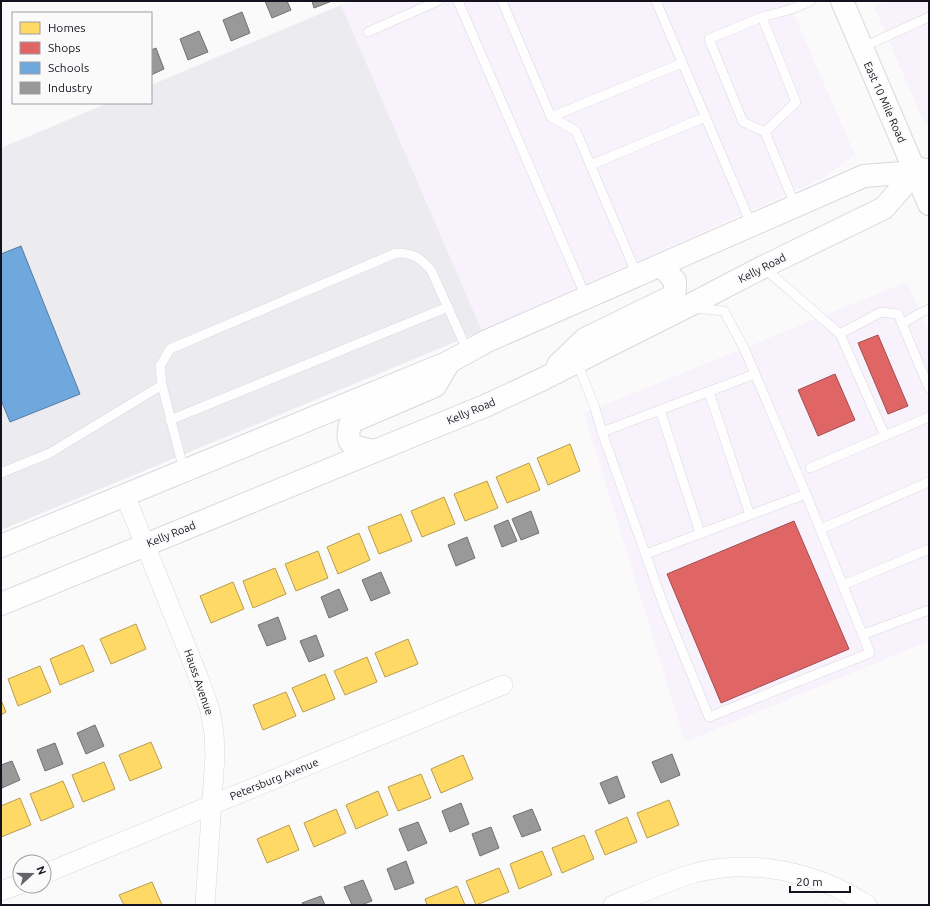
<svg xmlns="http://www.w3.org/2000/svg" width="930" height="906" viewBox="0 0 930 906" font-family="Ubuntu,sans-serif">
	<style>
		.commercial { fill: #f8f2fc }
		.built { fill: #ecebf0 }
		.homes { fill: #ffd966; stroke: #b89d50 }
		.shops { fill: #e06666; stroke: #a34d50 }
		.schools { fill: #6fa8dc; stroke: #547ba3 }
		.industry { fill: #999; stroke: #717074 }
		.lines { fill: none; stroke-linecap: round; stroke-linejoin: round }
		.lane-casing { stroke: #d9d8de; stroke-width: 10 }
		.street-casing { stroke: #d9d8de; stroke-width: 20 }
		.secondary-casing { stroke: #d9d8de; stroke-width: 24 }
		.lane { stroke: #fefefe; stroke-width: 9 }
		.street { stroke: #fefefe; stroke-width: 19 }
		.secondary { stroke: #fefefe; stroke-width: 22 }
		.labels { text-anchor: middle; stroke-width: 4; stroke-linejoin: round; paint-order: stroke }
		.street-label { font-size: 11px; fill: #14121e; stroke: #fafafa }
	</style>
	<rect width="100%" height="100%" fill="#fafafa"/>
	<g class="commercial">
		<polygon points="350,1 788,1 855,155 821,179 482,331 341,5"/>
		<polygon points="885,1 929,1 929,124 925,125 874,6"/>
		<polygon points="907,282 929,334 929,641 685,742 584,413"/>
	</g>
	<polygon class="built" points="341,5 482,331 1,530 1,148 108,103 151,103 151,85"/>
	<g class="homes">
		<polygon points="570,444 580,471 548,485 537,458"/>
		<polygon points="529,463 540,490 507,503 496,477"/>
		<polygon points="487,481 498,508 465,521 454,494"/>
		<polygon points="444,497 455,524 422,537 411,511"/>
		<polygon points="401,514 412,541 379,554 368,527"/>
		<polygon points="359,533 370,560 338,574 327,547"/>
		<polygon points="318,551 328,578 296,591 285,564"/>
		<polygon points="275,568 286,594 253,608 243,581"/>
		<polygon points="233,582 244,609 211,623 200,596"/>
		<polygon points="136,624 146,649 111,664 100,639"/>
		<polygon points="408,639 418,664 385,677 375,653"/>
		<polygon points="83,645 94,671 60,685 50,659"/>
		<polygon points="367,657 377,682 345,695 334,671"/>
		<polygon points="40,666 51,692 18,706 8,679"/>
		<polygon points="325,674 335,699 303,712 292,688"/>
		<polygon points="286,692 296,716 263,730 253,705"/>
		<polygon points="1,700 6,712 1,715"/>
		<polygon points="151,742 162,768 130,781 119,755"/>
		<polygon points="463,755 473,779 441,793 431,769"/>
		<polygon points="104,762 115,789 83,802 72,775"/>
		<polygon points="421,774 431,798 398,811 388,787"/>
		<polygon points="63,781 74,807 41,821 30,794"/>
		<polygon points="378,791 388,815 356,829 346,805"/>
		<polygon points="20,798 31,825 1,837 1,806"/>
		<polygon points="669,800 679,825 647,838 637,813"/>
		<polygon points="336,809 346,833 314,847 304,823"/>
		<polygon points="627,817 637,842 605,855 595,831"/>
		<polygon points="289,825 299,850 267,863 257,839"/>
		<polygon points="584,835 594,859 562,873 552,848"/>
		<polygon points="542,851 552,875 519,889 510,864"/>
		<polygon points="499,868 509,892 476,905 466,881"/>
		<polygon points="152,882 162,905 124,905 119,895"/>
		<polygon points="457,886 465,905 427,905 425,899"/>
	</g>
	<g class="shops">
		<polygon points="878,335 908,406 888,414 858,343"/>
		<polygon points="835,374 855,420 818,436 798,390"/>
		<polygon points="794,521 849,649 721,703 667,574"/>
	</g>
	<polygon class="schools" points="21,246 80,394 10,422 1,400 1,254"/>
	<g class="industry">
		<polygon points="265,1 287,1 291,10 272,18"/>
		<polygon points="312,1 332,1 314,8"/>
		<polygon points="242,12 250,33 231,41 223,20"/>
		<polygon points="199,31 208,52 188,60 180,39"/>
		<polygon points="156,48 164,69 151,75 151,50"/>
		<polygon points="531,511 539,533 521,540 512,519"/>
		<polygon points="508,520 517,541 502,547 494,526"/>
		<polygon points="467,537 475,558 456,566 448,545"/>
		<polygon points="381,572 390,593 371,601 362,580"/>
		<polygon points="339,589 348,610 329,618 321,597"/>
		<polygon points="278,617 286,639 267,646 258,625"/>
		<polygon points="316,635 324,656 309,662 300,641"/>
		<polygon points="95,725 104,746 86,754 77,733"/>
		<polygon points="55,743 63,764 45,771 37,750"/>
		<polygon points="672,754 680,775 661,783 652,762"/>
		<polygon points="12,761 20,780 2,788 1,765"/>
		<polygon points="617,776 625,797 609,804 600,783"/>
		<polygon points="461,803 469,824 450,832 442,811"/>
		<polygon points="532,809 541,830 522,837 513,816"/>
		<polygon points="418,822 427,843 408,851 399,829"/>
		<polygon points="491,827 499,848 480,856 472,834"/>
		<polygon points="406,861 414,883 395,890 387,869"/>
		<polygon points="363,880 372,901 361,905 352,905 344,887"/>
		<polygon points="321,896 325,905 303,905 302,903"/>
	</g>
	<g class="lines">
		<g class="lane-casing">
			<g id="lane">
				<polyline points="458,1 586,297"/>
				<polyline points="502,1 551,117 576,131 637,275"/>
				<polyline points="656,1 751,224"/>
				<polyline points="762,17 796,102 765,132"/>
				<polyline points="368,32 438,1"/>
				<polyline points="861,48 929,17"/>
				<polyline points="551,117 682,63"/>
				<polyline points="591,165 705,117"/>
				<polyline points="795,205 765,132 743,122 709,39 762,17 789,10 811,1"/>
				<polyline points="764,268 840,334 885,436"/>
				<polyline points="902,324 920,313 929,309"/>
				<polyline points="840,334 881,312 898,314 929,388"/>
				<polyline points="577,362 595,408 602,432 665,609 709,717 870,653 806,494 744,348 724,311 694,308"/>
				<polyline points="709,392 750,515"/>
				<polyline points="660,410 700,533"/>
				<polyline points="170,420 448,307"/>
				<polyline points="602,432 755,374"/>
				<polyline points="810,468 929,417"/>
				<path d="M 184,471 L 162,385 L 160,366 L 170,349 L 396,253 C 414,253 420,258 431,270 L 468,352"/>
				<polyline points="1,473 50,453 162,385"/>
				<polyline points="821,529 929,482"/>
				<polyline points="646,554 806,494"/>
				<polyline points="843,585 929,549"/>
				<polyline points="864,634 929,610"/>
			</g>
		</g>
		<g class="street-casing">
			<g id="street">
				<polyline points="125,495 198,676 210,710 214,733 215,756 205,905"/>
				<polyline points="44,874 503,685"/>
				<polyline points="1,891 20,884"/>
				<path d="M 613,905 C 640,894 667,881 695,873 C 753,858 818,872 867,905"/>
			</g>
		</g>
		<g class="secondary-casing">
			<g id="secondary">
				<polyline points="842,1 929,204"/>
				<polyline points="558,365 585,339 671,297 675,290 675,281 661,265"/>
				<path d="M 374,451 C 354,447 343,446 351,422 L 435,386 L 449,362"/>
				<polyline points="1,546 449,362 487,341 864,176 915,172 922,169"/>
				<polyline points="1,604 485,406 543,379 686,307 763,267 884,208 915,172"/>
			</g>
		</g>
		<use href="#lane" class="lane"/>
		<use href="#street" class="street"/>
		<use href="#secondary" class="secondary"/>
	</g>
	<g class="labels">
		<g class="street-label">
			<text transform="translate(885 102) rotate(66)" y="4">East 10 Mile Road</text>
			<text transform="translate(762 268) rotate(-27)" y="4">Kelly Road</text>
			<text transform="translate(471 411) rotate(-23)" y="4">Kelly Road</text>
			<text transform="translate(171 534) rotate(-22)" y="4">Kelly Road</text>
			<text transform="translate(199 682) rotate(71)" y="4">Hauss Avenue</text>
			<text transform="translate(274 779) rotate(-22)" y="4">Petersburg Avenue</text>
		</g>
	</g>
	<rect width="930" height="906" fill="none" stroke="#14121e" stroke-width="4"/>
	<rect x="12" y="12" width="140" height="92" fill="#fafafa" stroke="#9e9da2"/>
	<rect x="20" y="22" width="20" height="12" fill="#ffd966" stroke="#9e9da2"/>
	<text x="48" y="32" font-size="12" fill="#14121e">Homes</text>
	<rect x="20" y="42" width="20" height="12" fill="#e06666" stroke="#9e9da2"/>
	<text x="48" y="52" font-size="12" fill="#14121e">Shops</text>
	<rect x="20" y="62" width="20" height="12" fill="#6fa8dc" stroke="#9e9da2"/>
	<text x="48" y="72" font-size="12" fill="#14121e">Schools</text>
	<rect x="20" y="82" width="20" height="12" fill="#999999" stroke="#9e9da2"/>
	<text x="48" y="92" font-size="12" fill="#14121e">Industry</text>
	<g transform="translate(32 874) rotate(69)"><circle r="19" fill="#fafafa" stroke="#9e9da2"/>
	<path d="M0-3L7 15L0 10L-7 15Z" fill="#64636b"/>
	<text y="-6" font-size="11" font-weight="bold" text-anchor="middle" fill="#14121e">N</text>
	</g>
	<path d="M790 886v6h60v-6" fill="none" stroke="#14121e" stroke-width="2"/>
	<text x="796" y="886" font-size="12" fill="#14121e" stroke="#fafafa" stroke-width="3" paint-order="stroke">20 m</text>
</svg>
